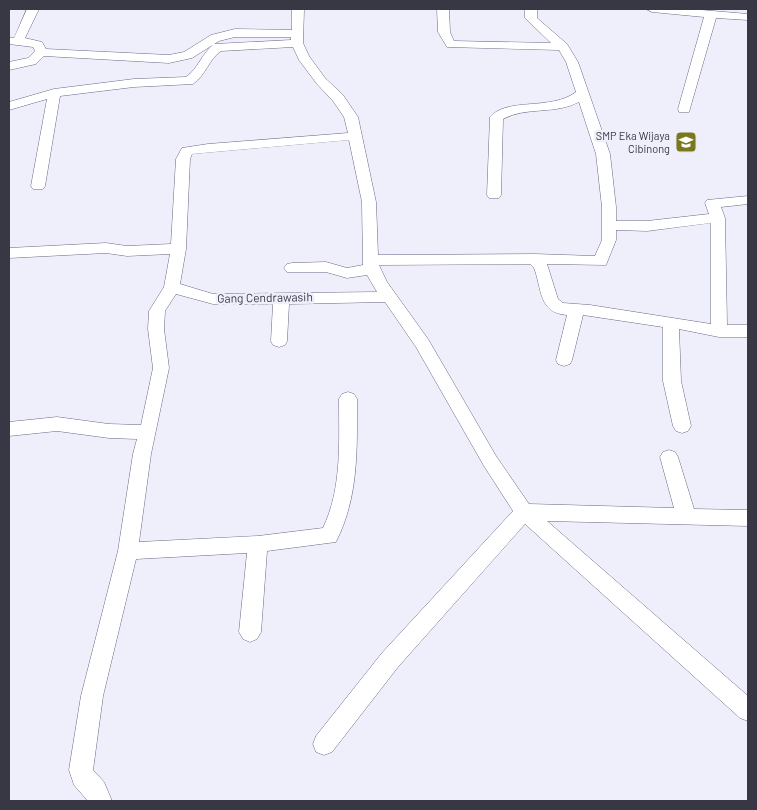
<svg xmlns="http://www.w3.org/2000/svg" width="757" height="810" viewBox="0 0 757 810" font-family="Barlow,sans-serif">
	<style>
		.lines { fill: none; stroke-linecap: round; stroke-linejoin: round }
		.minor-casing { stroke: #696886; stroke-width: 1 }
		.minor { fill: #fff; fill-rule: evenodd }
		.labels { text-anchor: middle; stroke-width: 5; stroke-linejoin: round; paint-order: stroke }
		.far-poi-label { font-size: 11px; fill: #383845; stroke: #efeffc; text-anchor: end }
		.street-label { font-size: 12px; fill: #383845; stroke: #efeffc }
	</style>
	<rect width="100%" height="100%" fill="#efeffc"/>
	<g class="lines">
		<g class="minor-casing">
			<g id="minor">
				<path d="M 27,9 L 39,9 L 25,38 L 42,42 L 46,49 L 169,55 L 184,52 L 211,35 L 235,29 L 292,30 L 292,9 L 304,9 L 303,43 L 309,56 L 325,78 L 343,95 L 358,117 L 376,202 L 378,255 L 534,254 L 595,256 L 602,240 L 602,207 L 596,154 L 579,102 C 555,115 527,106 503,119 L 501,195 L 499,198 L 489,198 L 487,195 L 490,117 C 507,97 551,111 576,92 L 566,62 L 559,50 L 447,47 L 438,32 L 437,9 L 449,9 L 450,32 L 454,41 L 551,43 L 525,18 L 525,9 L 537,9 L 537,18 L 567,44 L 578,62 L 610,154 L 616,207 L 616,221 L 647,221 L 709,214 L 705,203 L 707,200 L 748,196 L 748,204 L 721,207 L 725,218 L 727,325 L 748,325 L 748,337 L 719,337 L 679,329 L 681,381 L 691,426 L 688,431 L 682,433 L 676,431 L 673,426 L 663,381 L 663,327 L 583,315 L 572,360 L 570,364 L 564,366 L 558,364 L 556,360 L 567,315 C 538,313 542,288 534,268 L 530,264 L 379,265 L 387,282 L 428,339 L 496,456 L 529,504 L 674,508 L 660,457 L 663,452 L 669,450 L 675,452 L 678,457 L 694,509 L 748,510 L 748,526 L 547,521 L 748,696 L 748,721 L 740,718 L 525,524 L 398,667 L 332,752 L 324,755 L 316,752 L 313,744 L 316,736 L 382,653 L 513,511 L 484,466 L 416,347 L 385,302 L 289,304 L 287,341 L 285,345 L 279,347 L 273,345 L 271,341 L 273,304 L 213,304 L 176,294 L 165,311 L 164,329 L 169,368 L 151,454 L 139,542 L 258,536 L 323,528 C 342,488 339,443 339,399 L 342,394 L 348,392 L 354,394 L 357,399 C 357,449 359,496 336,542 L 267,551 L 261,632 L 257,639 L 250,642 L 243,639 L 239,632 L 247,553 L 136,559 L 103,696 L 93,770 L 104,782 L 112,801 L 88,801 L 74,785 L 69,770 L 81,696 L 118,551 L 133,454 L 137,439 L 109,438 L 57,431 L 9,436 L 9,422 L 57,417 L 109,424 L 141,425 L 153,368 L 148,329 L 149,311 L 164,287 L 170,254 L 127,256 L 106,253 L 9,258 L 9,248 L 106,243 L 127,246 L 171,244 L 176,159 L 182,148 L 208,144 L 348,133 L 344,117 L 333,101 L 317,84 L 299,60 L 293,47 L 221,51 C 209,59 206,75 193,84 L 134,87 L 60,96 L 45,186 L 43,189 L 33,189 L 31,186 L 47,99 L 9,110 L 9,102 L 54,89 L 134,79 L 186,77 C 198,69 202,53 214,44 L 291,40 L 291,37 L 235,37 L 219,41 L 192,58 L 169,63 L 44,56 L 36,64 L 9,70 L 9,62 L 28,58 L 35,51 L 33,47 L 9,44 L 9,38 L 14,38 ZM 349,140 L 362,202 L 363,265 L 347,268 L 326,262 L 292,263 L 287,264 L 284,268 L 287,272 L 326,272 L 347,278 L 367,275 L 377,292 L 213,294 L 180,284 L 186,249 L 190,159 L 192,154 ZM 711,223 L 711,324 L 590,305 L 563,303 L 558,299 L 547,264 L 606,265 L 616,240 L 616,230 L 647,231 Z"/>
				<polygon points="646,9 690,9 748,14 748,20 716,18 689,112 679,112 678,109 704,17 652,12"/>
			</g>
		</g>
		<use href="#minor" class="minor"/>
	</g>
	<defs>
		<g id="school-square" transform="scale(1.125)"><rect x="-9" y="-9" width="18" height="18" rx="4" fill="#7b771c" stroke="#efeffc"/><path d="M0-5L7-2L0 1L-7-2ZM-4 1L0 2.5L4 1V4Q0 6-4 4Z" fill="#fff"/></g>
	</defs>
	<g fill-rule="evenodd">
		<use href="#school-square" x="686" y="142"/>
	</g>
	<g class="labels">
		<g class="far-poi-label">
			<text x="670" y="140">SMP Eka Wijaya<tspan x="670" dy="13">Cibinong</tspan></text>
		</g>
		<g class="street-label">
			<text transform="translate(265 298) rotate(-1)" y="4">Gang Cendrawasih</text>
		</g>
	</g>
	<rect width="757" height="810" fill="none" stroke="#383845" stroke-width="20"/>
</svg>
